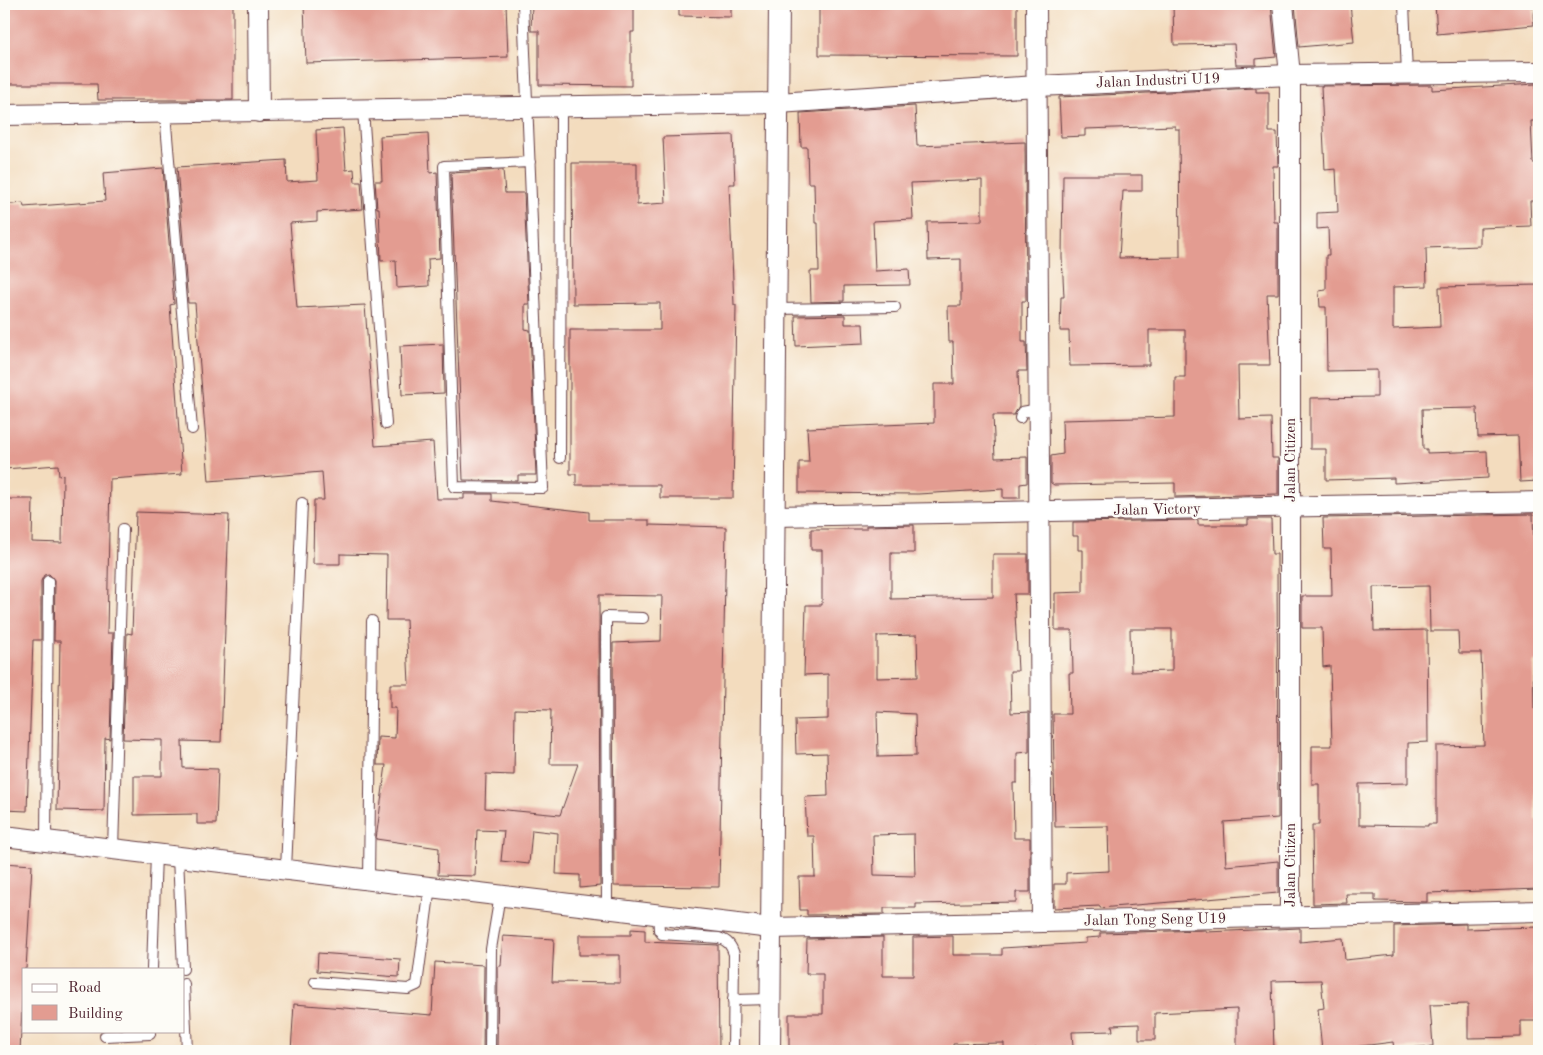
<svg xmlns="http://www.w3.org/2000/svg" width="1543" height="1055" viewBox="0 0 1543 1055" font-family="'Old Standard TT',serif">
	<style>
		.building { fill: #e39c91; fill-rule: evenodd }
		.lines { fill: none; stroke-linecap: round; stroke-linejoin: round }
		.lane-casing { stroke: #633b41; stroke-width: 12 }
		.street-casing { stroke: #633b41; stroke-width: 22 }
		.lane { stroke: #fff; stroke-width: 10 }
		.street { stroke: #fff; stroke-width: 20 }
		.labels { text-anchor: middle; stroke-width: 5; stroke-linejoin: round; paint-order: stroke }
		.street-label { font-size: 15px; fill: #4a1f2b; stroke: #fdfcf7 }
	</style>
	<rect width="100%" height="100%" fill="#fdfcf7"/>
	<filter id="ink" filterUnits="userSpaceOnUse"><feTurbulence type="fractalNoise" baseFrequency=".02" numOctaves="2"/><feDisplacementMap in="SourceGraphic" scale="10" xChannelSelector="R" yChannelSelector="G"/><feConvolveMatrix kernelMatrix="1 2 1 2 8 2 1 2 1" color-interpolation-filters="sRGB"/></filter>
	<filter id="wash" filterUnits="userSpaceOnUse"><feTurbulence type="fractalNoise" baseFrequency=".0096" numOctaves="4" result="noise"/><feDisplacementMap in="SourceGraphic" scale="20" xChannelSelector="R" yChannelSelector="G"/><feGaussianBlur stdDeviation="1.12" result="paint"/><feColorMatrix in="noise" values="0 0 0 0 0 0 0 0 0 0 0 0 0 0 0 0 0 1.4 0 .05"/><feComposite in="paint" operator="in"/></filter>
	<g filter="url(#wash)">
		<rect width="100%" height="100%" fill="#f3dcbe"/>
		<g id="blocks">
			<g class="building">
				<polygon points="4,4 233,4 233,100 98,100 97,84 4,84"/>
				<polygon points="304,4 506,4 508,57 306,63"/>
				<polygon points="532,4 634,4 634,32 631,32 631,86 539,85 539,31 531,31"/>
				<polygon points="679,4 731,4 731,17 679,16"/>
				<polygon points="819,4 1017,4 1017,56 819,55"/>
				<polygon points="1173,4 1271,4 1276,57 1256,59 1256,65 1236,65 1234,44 1174,45"/>
				<polygon points="1295,4 1350,4 1354,42 1299,47"/>
				<polygon points="1435,4 1532,4 1534,25 1437,34"/>
				<polygon points="1536,84 1536,91 1539,91 1539,121 1531,121 1533,163 1539,163 1539,201 1530,201 1531,226 1480,228 1480,246 1426,248 1427,286 1393,287 1393,329 1440,327 1439,287 1539,285 1539,481 1520,482 1518,436 1478,437 1477,408 1422,409 1423,449 1427,449 1427,453 1487,451 1488,478 1394,483 1394,478 1326,480 1326,449 1310,449 1310,398 1377,397 1377,370 1327,371 1326,307 1320,307 1319,291 1326,290 1326,255 1329,255 1328,228 1317,229 1317,213 1338,212 1336,169 1325,170 1321,86 1432,85 1432,90"/>
				<polygon points="1256,88 1256,92 1269,92 1269,132 1277,132 1278,166 1273,166 1274,222 1278,222 1278,294 1267,294 1270,365 1238,365 1239,419 1271,418 1272,458 1278,458 1278,494 1175,497 1175,483 1054,485 1051,483 1051,456 1063,454 1062,420 1175,417 1175,377 1185,377 1185,330 1149,330 1149,365 1070,366 1069,331 1060,331 1061,297 1064,297 1062,257 1063,175 1142,175 1142,191 1123,191 1119,258 1180,257 1179,129 1175,129 1175,126 1085,129 1085,136 1061,137 1059,97"/>
				<polygon points="915,106 917,146 1025,142 1026,301 1022,301 1022,342 1026,342 1027,371 1018,371 1019,406 1014,415 993,415 995,458 1027,457 1027,483 1020,484 1020,498 1003,498 1003,489 918,494 799,493 799,462 809,462 807,428 934,423 934,384 954,384 953,342 949,342 948,306 961,306 961,259 928,260 927,222 982,221 982,180 911,183 913,219 873,221 875,271 909,269 910,285 844,286 844,301 811,302 810,271 819,271 818,223 815,223 814,183 808,183 807,147 801,147 800,113"/>
				<path d="M 343,128 L 346,170 L 354,169 L 355,182 L 361,182 L 363,209 L 317,212 L 317,221 L 290,223 L 297,308 L 365,305 L 375,446 L 433,442 L 437,499 L 464,499 L 464,494 L 492,494 L 492,501 L 589,512 L 589,520 L 649,520 L 649,525 L 726,527 L 719,887 L 614,886 L 613,643 L 661,641 L 662,596 L 599,595 L 600,886 L 580,888 L 580,875 L 556,874 L 558,833 L 532,830 L 529,864 L 501,861 L 504,831 L 477,830 L 475,876 L 438,875 L 439,848 L 376,839 L 386,765 L 377,765 L 378,737 L 395,738 L 396,708 L 390,708 L 390,684 L 409,684 L 406,620 L 386,620 L 387,555 L 340,554 L 340,564 L 313,564 L 314,500 L 324,500 L 322,472 L 209,481 L 195,303 L 188,303 L 177,167 L 286,160 L 287,182 L 318,180 L 316,130 ZM 515,709 L 551,710 L 550,764 L 578,764 L 560,815 L 485,808 L 486,774 L 514,775 Z"/>
				<polygon points="428,133 430,173 437,172 440,258 428,259 429,286 397,288 396,260 381,261 379,208 377,208 375,181 382,181 380,136"/>
				<polygon points="733,135 735,184 729,184 734,305 736,305 733,498 660,498 660,485 576,485 576,474 570,474 570,330 660,330 660,303 573,304 572,163 637,163 637,205 666,203 663,137"/>
				<polygon points="163,168 174,304 170,305 182,474 110,479 107,633 113,633 110,739 105,738 104,811 57,810 60,641 54,641 55,581 49,574 44,575 41,581 41,640 33,640 27,811 4,810 4,499 33,499 32,542 62,543 63,475 59,476 58,465 4,469 4,205 23,203 24,207 105,201 103,173"/>
				<polygon points="503,170 505,193 524,193 529,304 525,304 525,329 530,330 536,475 518,475 518,481 463,480 451,173"/>
				<polygon points="845,315 845,324 863,324 864,343 796,346 795,316"/>
				<polygon points="443,344 444,393 402,395 400,346"/>
				<polygon points="136,512 229,515 221,742 182,741 183,768 218,769 216,824 197,824 197,814 134,815 134,776 162,776 162,740 123,739 127,633 132,634"/>
				<path d="M 1533,514 L 1534,548 L 1539,548 L 1539,661 L 1533,661 L 1534,709 L 1539,708 L 1539,774 L 1535,774 L 1536,820 L 1539,820 L 1539,889 L 1427,893 L 1427,902 L 1375,901 L 1375,894 L 1346,894 L 1347,903 L 1313,904 L 1312,825 L 1319,825 L 1319,784 L 1312,784 L 1312,746 L 1332,746 L 1330,666 L 1323,667 L 1322,628 L 1302,628 L 1302,596 L 1332,596 L 1331,549 L 1324,549 L 1323,518 ZM 1429,586 L 1430,631 L 1458,631 L 1459,653 L 1481,653 L 1484,745 L 1436,746 L 1436,824 L 1428,824 L 1428,826 L 1359,825 L 1359,784 L 1408,783 L 1408,743 L 1428,742 L 1427,630 L 1374,631 L 1373,587 Z"/>
				<path d="M 1248,519 L 1271,519 L 1272,554 L 1277,554 L 1278,818 L 1224,822 L 1226,866 L 1278,861 L 1278,893 L 1100,908 L 1100,906 L 1054,908 L 1054,884 L 1066,884 L 1066,873 L 1109,871 L 1108,826 L 1055,827 L 1053,714 L 1070,714 L 1069,673 L 1073,673 L 1072,630 L 1055,630 L 1055,593 L 1083,592 L 1083,550 L 1078,550 L 1078,536 L 1073,536 L 1073,522 L 1198,520 L 1198,525 L 1248,525 ZM 1130,629 L 1172,629 L 1172,671 L 1131,672 Z"/>
				<path d="M 914,525 L 914,553 L 891,553 L 891,599 L 993,597 L 993,554 L 1028,554 L 1028,594 L 1014,594 L 1018,671 L 1010,671 L 1011,713 L 1029,712 L 1029,752 L 1017,753 L 1017,783 L 1013,783 L 1014,838 L 1030,838 L 1030,892 L 1016,892 L 1016,902 L 916,904 L 916,908 L 884,908 L 884,914 L 807,915 L 807,910 L 800,910 L 799,877 L 815,877 L 814,836 L 807,836 L 805,797 L 828,796 L 827,753 L 796,754 L 795,720 L 828,719 L 828,674 L 804,675 L 806,605 L 822,605 L 822,550 L 811,550 L 811,529 L 866,529 L 866,526 ZM 917,635 L 918,677 L 877,678 L 877,636 ZM 877,712 L 915,714 L 916,756 L 878,757 ZM 914,834 L 915,876 L 874,875 L 873,835 Z"/>
				<polygon points="4,863 32,865 26,969 24,969 20,1051 4,1051"/>
				<polygon points="1466,924 1466,929 1539,927 1539,1021 1521,1021 1521,1037 1468,1038 1468,1004 1430,1005 1433,1046 1394,1049 1393,1042 1322,1051 1318,1009 1324,1008 1321,980 1272,981 1274,1051 1237,1051 1237,1009 1155,1013 1155,1040 1139,1040 1139,1024 1112,1025 1113,1031 1072,1032 1073,1047 1035,1048 1035,1051 1004,1051 1004,1043 953,1044 953,1049 789,1049 789,1014 823,1014 823,974 806,974 807,939 883,937 883,976 913,976 913,937 953,936 953,955 1002,955 1002,948 1086,943 1086,938 1100,937 1100,933 1206,930 1206,932 1300,928 1300,942 1343,938 1345,960 1394,955 1394,926"/>
				<polygon points="631,929 645,930 645,942 718,945 719,1051 497,1051 498,966 501,966 503,936 554,939 552,982 620,983 620,955 579,955 579,935 631,935"/>
				<polygon points="318,953 400,959 399,977 317,971"/>
				<polygon points="435,962 484,965 483,1051 291,1051 294,1004 432,1015"/>
			</g>
		</g>
	</g>
	<g filter="url(#ink)">
		<use href="#blocks" fill-opacity="0" stroke="#633b41" stroke-width="1"/>
		<g class="lines">
			<g class="lane-casing">
				<g id="lane">
					<polyline points="523,4 543,488 454,487 444,166 530,162"/>
					<polyline points="1404,4 1407,74"/>
					<polyline points="363,110 386,424"/>
					<polyline points="165,113 192,429"/>
					<polyline points="776,309 895,307"/>
					<polyline points="1020,418 1022,412 1039,409"/>
					<polyline points="560,458 561,107"/>
					<polyline points="46,841 48,581"/>
					<polyline points="113,849 123,529"/>
					<polyline points="178,857 183,969"/>
					<polyline points="286,870 302,503"/>
					<polyline points="369,880 372,621"/>
					<polyline points="607,908 606,617 643,618"/>
					<path d="M 658,915 L 659,930 L 662,934 L 719,938 C 728,941 731,945 734,954 L 733,1051"/>
					<polyline points="152,969 156,854"/>
					<polyline points="315,982 408,989 417,985 430,887"/>
					<polyline points="184,984 187,1051"/>
					<polyline points="733,1000 770,999"/>
					<polyline points="105,1036 150,1034 150,1031"/>
					<polyline points="490,1050 491,949 500,895"/>
				</g>
			</g>
			<g class="street-casing">
				<g id="street">
					<polyline points="258,4 259,112"/>
					<polyline points="1036,4 1042,922"/>
					<polyline points="1283,4 1290,75 1290,916"/>
					<polyline points="4,115 778,103 1037,86 1290,75 1539,72"/>
					<polyline points="775,516 1539,502"/>
					<polyline points="4,836 771,928 1539,911"/>
					<polyline points="770,1051 779,4"/>
				</g>
			</g>
			<use href="#lane" class="lane"/>
			<use href="#street" class="street"/>
		</g>
	</g>
	<g class="labels">
		<g class="street-label">
			<text transform="translate(1158 80) rotate(-2)" y="5">Jalan Industri U19</text>
			<text transform="translate(1290 460) rotate(-90)" y="5">Jalan Citizen</text>
			<text transform="translate(1157 509) rotate(-1)" y="5">Jalan Victory</text>
			<text transform="translate(1290 865) rotate(-90)" y="5">Jalan Citizen</text>
			<text transform="translate(1155 919) rotate(-1)" y="5">Jalan Tong Seng U19</text>
		</g>
	</g>
	<rect width="1543" height="1055" fill="none" stroke="#fdfcf7" stroke-width="20"/>
	<rect x="22" y="968" width="162" height="65" fill="#fdfcf7" stroke="#b5a4a5"/>
	<rect x="32" y="984" width="25" height="8" fill="#ffffff" stroke="#b5a4a5"/>
	<text x="68" y="992" font-size="15" fill="#4a1f2b">Road</text>
	<rect x="32" y="1005" width="25" height="15" fill="#e39c91" stroke="#b5a4a5"/>
	<text x="68" y="1018" font-size="15" fill="#4a1f2b">Building</text>
</svg>
